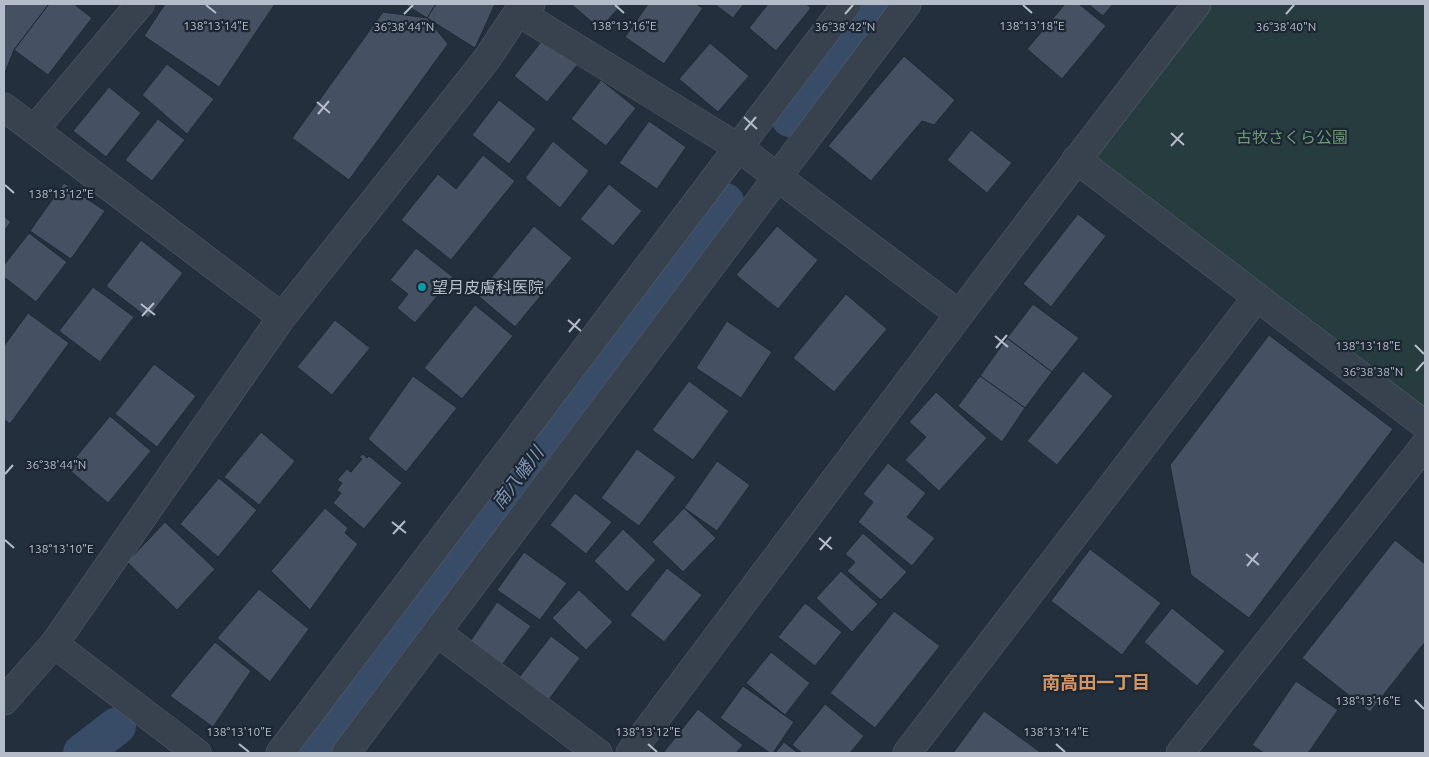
<svg xmlns="http://www.w3.org/2000/svg" width="1429" height="757" viewBox="0 0 1429 757" font-family="Ubuntu,'Noto Sans JP',sans-serif">
	<style>
		.green { fill: #263c3f }
		.lines { fill: none; stroke-linecap: round; stroke-linejoin: round }
		.canal { stroke: #394c67; stroke-width: 38 }
		.building { fill: #455162; stroke: #1f2835 }
		.minor-casing { stroke: #565f6c; stroke-width: 29 }
		.minor { stroke: #38414e; stroke-width: 28 }
		.ticks { fill: none; stroke: #b4bcc9; stroke-width: 2 }
		.culture-dot { fill: #0f9aa8; stroke: #1d2633; stroke-width: 2 }
		.labels { text-anchor: middle; stroke-width: 4.5; stroke-linejoin: round; paint-order: stroke }
		.park-label { font-size: 16px; fill: #6b9a76; stroke: #1d2633 }
		.poi-label { font-size: 16px; fill: #b4bcc9; stroke: #1d2633; text-anchor: start }
		.water-label { font-size: 18px; font-style: italic; fill: #7c92b1; stroke: #1d2633 }
		.neighbourhood-label { font-size: 18px; font-weight: bold; fill: #d59563; stroke: #1d2633 }
		.ticks-label { font-size: 12px; text-anchor: middle; fill: #b4bcc9; stroke: #1d2633; stroke-width: 4.5; stroke-linejoin: round; paint-order: stroke }
	</style>
	<rect width="100%" height="100%" fill="#242f3e"/>
	<polygon class="green" points="1197,4 1425,4 1425,425 1076,159"/>
	<g class="lines">
		<g class="canal">
			<polyline points="790,118 875,4"/>
			<polyline points="82,753 117,726"/>
			<polyline points="311,753 725,202"/>
		</g>
	</g>
	<g class="building">
		<polygon points="4,4 49,4 14,50 4,75"/>
		<polygon points="49,4 74,4 92,18 48,75 14,50"/>
		<polygon points="165,4 275,4 219,87 144,36"/>
		<polygon points="404,4 436,4 427,18"/>
		<polygon points="436,4 495,4 475,48 427,18"/>
		<polygon points="571,4 622,4 600,29"/>
		<polygon points="648,4 696,4 703,8 664,64 625,37"/>
		<polygon points="714,4 744,4 733,18"/>
		<polygon points="768,4 806,4 811,8 776,51 749,28"/>
		<polygon points="1065,4 1079,4 1106,26 1062,79 1027,49"/>
		<polygon points="1088,4 1113,4 1103,16"/>
		<polygon points="383,12 427,18 448,44 349,180 292,138"/>
		<polygon points="545,37 579,63 547,102 514,76"/>
		<polygon points="710,43 749,76 718,112 679,79"/>
		<polygon points="904,56 955,100 934,125 922,121 871,181 828,146"/>
		<polygon points="167,64 214,99 187,134 142,95"/>
		<polygon points="601,80 636,108 606,146 571,119"/>
		<polygon points="109,87 141,113 106,157 73,131"/>
		<polygon points="499,100 536,129 509,164 472,135"/>
		<polygon points="158,119 185,140 152,181 125,160"/>
		<polygon points="649,121 686,147 657,189 619,163"/>
		<polygon points="971,130 1012,163 987,193 947,160"/>
		<polygon points="553,141 589,171 560,208 525,178"/>
		<polygon points="483,155 515,181 451,260 401,220 438,174 456,189"/>
		<polygon points="64,183 105,211 71,259 30,231"/>
		<polygon points="609,184 642,211 613,246 580,219"/>
		<polygon points="1078,214 1106,236 1051,307 1023,284"/>
		<polygon points="4,216 11,222 4,231"/>
		<polygon points="534,226 572,258 515,327 477,295"/>
		<polygon points="777,226 818,260 778,309 736,275"/>
		<polygon points="29,233 67,262 36,302 4,277 4,265"/>
		<polygon points="141,240 183,273 148,318 106,286"/>
		<polygon points="416,248 453,277 415,323 397,308 408,294 390,280"/>
		<polygon points="93,287 134,317 100,362 59,331"/>
		<polygon points="846,294 887,329 834,392 793,358"/>
		<polygon points="1033,304 1079,338 1052,372 1007,338"/>
		<polygon points="475,305 513,336 462,399 424,368"/>
		<polygon points="28,313 69,343 10,424 4,419 4,346"/>
		<polygon points="335,320 370,348 332,395 297,367"/>
		<polygon points="727,321 772,352 741,398 696,368"/>
		<polygon points="1269,335 1393,429 1249,618 1191,575 1170,465"/>
		<polygon points="1007,338 1052,372 1025,408 980,376"/>
		<polygon points="154,364 196,396 157,447 115,414"/>
		<polygon points="1083,371 1113,396 1057,465 1027,441"/>
		<polygon points="413,376 457,408 406,472 368,439"/>
		<polygon points="980,376 1025,408 1002,442 958,406"/>
		<polygon points="689,381 729,411 693,460 652,430"/>
		<polygon points="936,392 987,438 939,491 905,460 926,437 909,422"/>
		<polygon points="110,416 151,451 108,503 67,468"/>
		<polygon points="261,432 295,461 259,505 224,477"/>
		<polygon points="637,449 676,477 639,526 601,498"/>
		<polygon points="363,454 367,458 369,456 402,483 364,529 333,503 341,493 337,490 342,483 337,480 347,469 351,472 362,459 359,457"/>
		<polygon points="717,461 750,485 717,531 684,508"/>
		<polygon points="888,463 926,493 907,517 935,538 912,566 858,522 873,502 863,494"/>
		<polygon points="219,478 257,510 218,557 180,524"/>
		<polygon points="575,493 612,522 586,554 550,525"/>
		<polygon points="325,508 348,528 345,533 358,544 310,610 271,571"/>
		<polygon points="684,508 716,538 683,572 652,542"/>
		<polygon points="165,522 215,569 177,610 127,562"/>
		<polygon points="623,529 656,560 627,592 594,561"/>
		<polygon points="863,533 907,572 881,600 847,571 855,562 845,554"/>
		<polygon points="1395,540 1425,564 1425,642 1370,712 1302,658"/>
		<polygon points="1090,549 1161,603 1122,655 1051,601"/>
		<polygon points="524,552 567,583 540,620 497,590"/>
		<polygon points="667,568 702,595 664,642 630,615"/>
		<polygon points="841,571 878,604 852,632 816,598"/>
		<polygon points="259,589 309,629 270,682 217,638"/>
		<polygon points="579,590 613,622 586,650 552,618"/>
		<polygon points="497,602 531,626 501,666 469,643"/>
		<polygon points="805,603 842,632 815,666 778,637"/>
		<polygon points="1172,608 1225,651 1197,686 1144,642"/>
		<polygon points="894,611 940,646 875,728 830,693"/>
		<polygon points="551,636 580,658 547,702 517,680"/>
		<polygon points="215,642 251,671 213,727 170,696"/>
		<polygon points="771,652 810,683 785,715 746,683"/>
		<polygon points="1296,681 1338,710 1308,753 1264,753 1252,745"/>
		<polygon points="743,686 794,722 773,753 770,753 720,718"/>
		<polygon points="825,704 864,736 850,753 802,753 792,745"/>
		<polygon points="698,709 743,745 736,753 663,753"/>
		<polygon points="984,711 1040,752 1039,753 953,753"/>
		<polygon points="784,742 798,753 775,753"/>
	</g>
	<g class="lines">
		<g class="minor-casing">
			<g id="minor">
				<polyline points="518,12 739,148 959,314"/>
				<polyline points="4,107 282,317"/>
				<polyline points="34,130 140,4"/>
				<polyline points="1076,159 1425,425"/>
				<polyline points="438,633 598,753"/>
				<polyline points="54,644 197,753"/>
				<polyline points="4,701 54,644 282,317 486,60 518,12 531,4"/>
				<polyline points="280,753 847,4"/>
				<polyline points="346,753 907,4"/>
				<path d="M 630,753 C 818,503 1005,251 1197,4"/>
				<polyline points="907,753 1257,297"/>
				<polyline points="1180,753 1425,445"/>
			</g>
		</g>
		<use href="#minor" class="minor"/>
	</g>
	<path class="ticks" d="M 206,5 L 216,13M 615,5 L 624,13M 1023,5 L 1032,13M 404,14 L 413,5M 845,14 L 853,5M 1286,14 L 1294,5M 317,102 L 330,113M 318,114 L 329,101M 744,117 L 757,129M 745,130 L 756,117M 1171,133 L 1184,145M 1171,146 L 1183,133M 5,185 L 14,193M 141,304 L 155,315M 142,316 L 154,303M 568,320 L 581,331M 569,332 L 580,319M 995,336 L 1008,347M 1415,345 L 1424,354M 996,348 L 1007,335M 1416,371 L 1424,362M 5,474 L 13,465M 392,522 L 406,533M 393,534 L 405,521M 819,538 L 832,549M 5,540 L 14,548M 820,550 L 831,537M 1246,554 L 1259,565M 1247,566 L 1258,553M 1415,700 L 1424,709M 239,744 L 249,752M 648,744 L 657,752M 1056,744 L 1065,752"/>
	<circle class="culture-dot" cx="422" cy="287" r="5"/>
	<g class="labels">
		<g class="park-label">
			<text x="1292" y="143">古牧さくら公園</text>
		</g>
		<g class="poi-label">
			<text x="432" y="293">望月皮膚科医院</text>
		</g>
		<g class="water-label">
			<text transform="translate(518 478) rotate(-53)" y="6">南八幡川</text>
		</g>
		<g class="neighbourhood-label">
			<text x="1096" y="689">南高田一丁目</text>
		</g>
	</g>
	<g class="ticks-label">
		<text x="216" y="30">138°13'14"E</text>
		<text x="624" y="30">138°13'16"E</text>
		<text x="1032" y="30">138°13'18"E</text>
		<text x="404" y="31">36°38'44"N</text>
		<text x="845" y="31">36°38'42"N</text>
		<text x="1286" y="31">36°38'40"N</text>
		<text x="61" y="198">138°13'12"E</text>
		<text x="1368" y="350">138°13'18"E</text>
		<text x="1373" y="376">36°38'38"N</text>
		<text x="56" y="469">36°38'44"N</text>
		<text x="61" y="553">138°13'10"E</text>
		<text x="1368" y="705">138°13'16"E</text>
		<text x="239" y="736">138°13'10"E</text>
		<text x="648" y="736">138°13'12"E</text>
		<text x="1056" y="736">138°13'14"E</text>
	</g>
	<rect width="1429" height="757" fill="none" stroke="#b4bcc9" stroke-width="10"/>
</svg>
